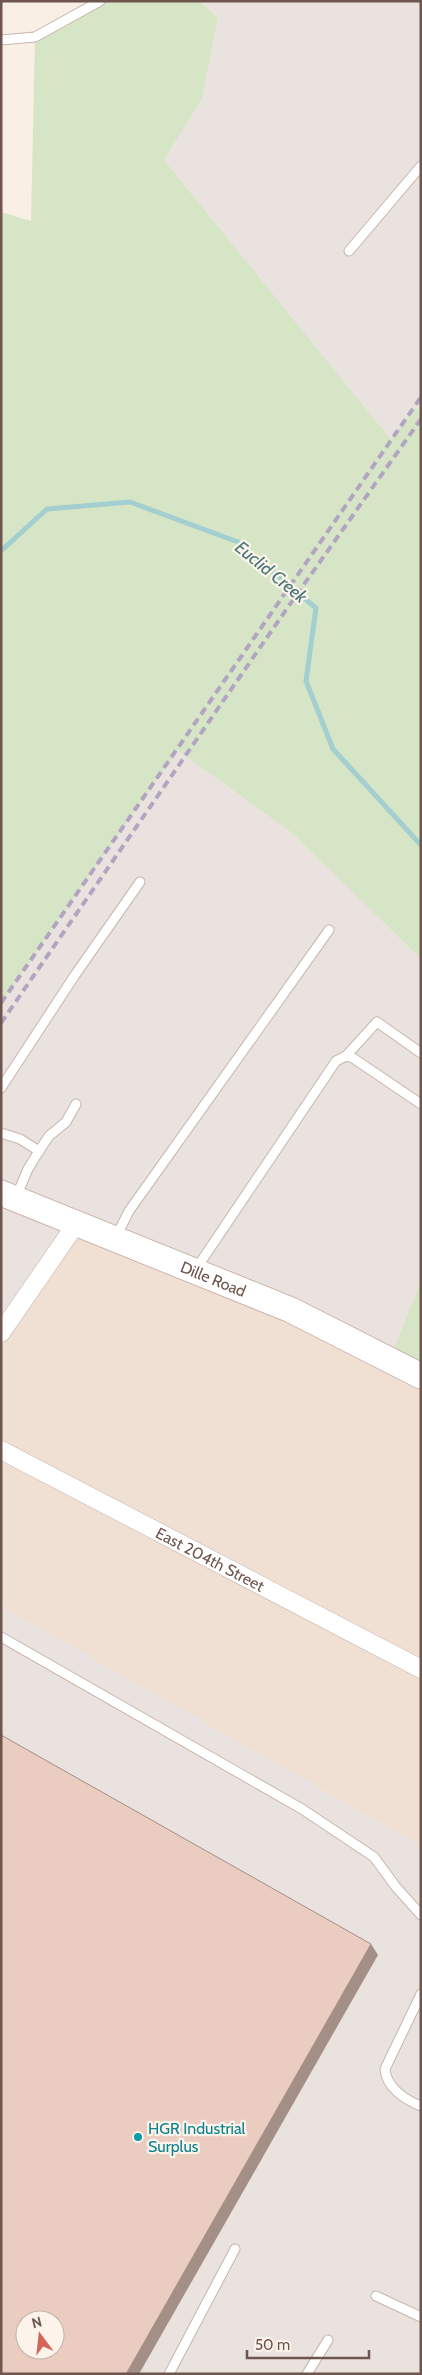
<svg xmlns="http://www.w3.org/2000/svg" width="422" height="2375" viewBox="0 0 422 2375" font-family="Cabin,sans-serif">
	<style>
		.residential { fill: #f0e0d4 }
		.industrial { fill: #e9e2de; fill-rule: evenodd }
		.green { fill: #d6e5c5 }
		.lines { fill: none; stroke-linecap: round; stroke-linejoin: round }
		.stream { stroke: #a3cfd0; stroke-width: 5 }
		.lane-casing { stroke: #c8b6ac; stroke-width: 11 }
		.street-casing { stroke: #c8b6ac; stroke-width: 19 }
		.secondary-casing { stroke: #cdb7ad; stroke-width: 27 }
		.lane { stroke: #fff; stroke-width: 9 }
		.street { stroke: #fff; stroke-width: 18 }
		.secondary { stroke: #fff; stroke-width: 25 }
		.rail { stroke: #b1a5c1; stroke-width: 4; stroke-dasharray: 8 5; stroke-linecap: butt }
		.shaded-wall { fill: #a48f86 }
		.building { fill: #ebccc0; stroke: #a48f86; fill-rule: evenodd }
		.culture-dot { fill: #0f9aa8; stroke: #fcf3ea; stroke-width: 2 }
		.labels { text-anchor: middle; stroke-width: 4.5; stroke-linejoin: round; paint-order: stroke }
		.street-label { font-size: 16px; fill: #6e554d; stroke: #fcf3ea }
		.culture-label { font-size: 16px; fill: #0d838f; stroke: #fcf3ea; text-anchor: start }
		.water-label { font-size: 18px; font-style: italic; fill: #477778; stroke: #fcf3ea }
	</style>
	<rect width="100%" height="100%" fill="#f9efe5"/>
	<polygon class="residential" points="76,1224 421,1376 421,1846 1,1606 1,1333"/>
	<g class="industrial">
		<polygon points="200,1 421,1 421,412 414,407 391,441 164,160 202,99 218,18"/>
		<polygon points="177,750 292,833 421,959 421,1281 389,1360 76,1224 1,1333 1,1003"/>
		<path d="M 1,1606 L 421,1846 L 421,2374 L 1,2374 ZM 25,2320 L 55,2320 L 55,2350 L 25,2350 Z"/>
	</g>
	<g class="green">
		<polygon points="100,1 200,1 218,18 202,99 164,160 391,440 414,407 421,412 421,959 292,833 177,750 1,1003 1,212 31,221 35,37"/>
		<polygon points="421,1281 421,1376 389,1360"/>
	</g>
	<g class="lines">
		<polyline class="stream" points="1,551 47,509 130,502 238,542 316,608 306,681 333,749 421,845"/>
		<g class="lane-casing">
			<g id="lane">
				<polyline points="1,40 35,37 100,1"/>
				<polyline points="349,251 421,166"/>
				<polyline points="346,1056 353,1058 421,1104"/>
				<polyline points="1,1088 75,975 140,882"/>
				<polyline points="1,1133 20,1139 39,1151 28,1169 16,1197"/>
				<polyline points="39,1151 49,1136 66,1122 76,1104"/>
				<polyline points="116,1237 129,1211 329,930"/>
				<polyline points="196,1269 336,1061 346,1056 377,1022 421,1053"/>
				<polyline points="1,1637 302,1809 374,1857 396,1887 421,1915"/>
				<path d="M 421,1994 L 385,2069 C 386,2087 405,2100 421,2106"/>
				<polyline points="376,2296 421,2317"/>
				<polyline points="169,2374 235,2249"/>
				<polyline points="307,2374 328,2340"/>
			</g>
		</g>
		<g class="street-casing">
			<g id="street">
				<polyline points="1,1333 76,1224"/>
				<path id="s1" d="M 1,1450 L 421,1669"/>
			</g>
		</g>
		<g class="secondary-casing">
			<g id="secondary">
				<path id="s2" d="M 1,1193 L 291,1310 L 421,1376"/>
			</g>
		</g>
		<use href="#lane" class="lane"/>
		<use href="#street" class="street"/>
		<use href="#secondary" class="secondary"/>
		<g class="rail">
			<polyline points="1,1003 421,397"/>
			<polyline points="1,1023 288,607 421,419"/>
		</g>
	</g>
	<polygon class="shaded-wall" points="371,1944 378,1955 139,2374 126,2374"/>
	<path class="building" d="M 1,1735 L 371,1944 L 126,2374 L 1,2374 ZM 25,2320 L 55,2320 L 55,2350 L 25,2350 Z"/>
	<circle class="culture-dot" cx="138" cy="2137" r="5"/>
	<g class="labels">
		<g class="street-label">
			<text dy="6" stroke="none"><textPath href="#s2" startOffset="229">Dille Road</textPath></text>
			<text dy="6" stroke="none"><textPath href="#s1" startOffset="236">East 204th Street</textPath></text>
		</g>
		<g class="culture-label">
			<text x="148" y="2134">HGR Industrial<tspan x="148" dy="18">Surplus</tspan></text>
		</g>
		<g class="water-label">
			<text transform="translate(271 572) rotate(39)" y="6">Euclid Creek</text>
		</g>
	</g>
	<rect width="422" height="2375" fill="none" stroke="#6e554d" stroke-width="5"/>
	<g transform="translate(40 2335) rotate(345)"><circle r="24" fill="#fcf3ea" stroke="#c3b4ab"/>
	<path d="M0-4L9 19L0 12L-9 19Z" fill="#d46659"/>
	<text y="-8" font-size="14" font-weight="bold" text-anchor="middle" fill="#6e554d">N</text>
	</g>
	<path d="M247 2350v8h122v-8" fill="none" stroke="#6e554d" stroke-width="2.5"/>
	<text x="255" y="2350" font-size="15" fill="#6e554d" stroke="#fcf3ea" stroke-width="4" paint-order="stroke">50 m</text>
</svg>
